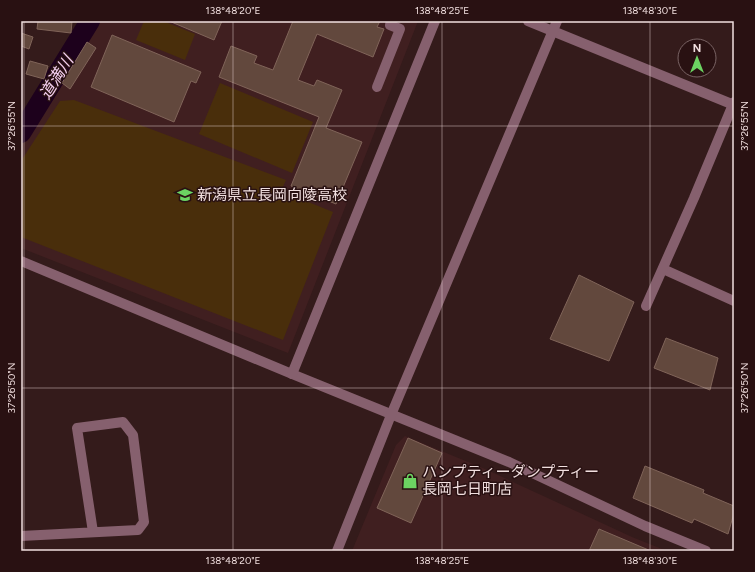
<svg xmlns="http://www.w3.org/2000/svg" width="755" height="572" viewBox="0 0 755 572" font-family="Figtree,'Noto Sans JP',sans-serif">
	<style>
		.built { fill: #401f20 }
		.green { fill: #492e0b }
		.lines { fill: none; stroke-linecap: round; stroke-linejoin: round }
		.river { stroke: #1d011c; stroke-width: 20 }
		.building { fill: #62483d; stroke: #806459 }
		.minor { stroke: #86606e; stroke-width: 10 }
		.ticks { fill: none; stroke: #f1dfdf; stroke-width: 1; stroke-opacity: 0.45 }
		.labels { text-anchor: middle; stroke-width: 3; stroke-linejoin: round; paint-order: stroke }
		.poi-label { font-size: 15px; fill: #f1dfdf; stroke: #291112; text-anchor: start }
		.water-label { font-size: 16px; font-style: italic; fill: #f5d0f1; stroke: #291112 }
		.neatline { fill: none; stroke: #f1dfdf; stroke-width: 1.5 }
		.ticks-label { font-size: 10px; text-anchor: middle; fill: #f1dfdf }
	</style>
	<rect width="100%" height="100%" fill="#341b1b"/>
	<g class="built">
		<polygon points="95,21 418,21 288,353 21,248 21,142"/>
		<polygon points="405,436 485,469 632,537 667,551 352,551 396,445"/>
	</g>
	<g class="green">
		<polygon points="144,21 163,21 195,34 185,60 136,40"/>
		<polygon points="220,83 313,122 292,173 199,134"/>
		<polygon points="74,100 286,180 281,191 333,212 283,340 21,237 21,161 60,101"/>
	</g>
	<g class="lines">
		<polyline class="river" points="21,133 90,21"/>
	</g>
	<g class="building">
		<polygon points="38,21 72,21 71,33 37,29"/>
		<polygon points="169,21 222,21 214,40"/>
		<polygon points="293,21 380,21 377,27 384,29 373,57 317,34 298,80 314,86 317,80 342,90 326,128 362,142 336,204 291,186 319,117 219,77 231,46 257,56 254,63 273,70"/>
		<polygon points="21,33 33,37 29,49 21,46"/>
		<polygon points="112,35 201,72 196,83 191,81 174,122 91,87"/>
		<polygon points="87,42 96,48 70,89 62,83"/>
		<polygon points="30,61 48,66 44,79 26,74"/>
		<polygon points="579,275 634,302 609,361 550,339"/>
		<polygon points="666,338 718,358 710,390 654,368"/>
		<polygon points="408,438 442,453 411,523 377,508"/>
		<polygon points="645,466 704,490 703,493 734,506 734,513 728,534 694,519 692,523 633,498"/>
		<polygon points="599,529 651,551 589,551"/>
	</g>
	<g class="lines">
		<g class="minor">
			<polyline points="528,21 734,105"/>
			<polyline points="377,87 400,29 390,25 391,21"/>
			<polyline points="21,261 292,374 509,462 645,526 706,551"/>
			<polyline points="663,269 734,301"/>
			<polyline points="646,306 694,198 734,102"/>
			<polyline points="292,374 435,21"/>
			<polyline points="21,536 138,530 144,522 133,435 123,422 77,428 93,532"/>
			<polyline points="337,551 391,415 557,21"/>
		</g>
	</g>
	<path class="ticks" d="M 24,21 L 24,551M 233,21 L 233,551M 442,21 L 442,551M 650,21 L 650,551M 21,126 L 734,126M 21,388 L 734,388"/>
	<defs>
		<g id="school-bare" transform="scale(1.2)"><path d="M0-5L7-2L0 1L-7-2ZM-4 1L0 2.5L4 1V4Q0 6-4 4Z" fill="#6cd362" stroke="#291112" stroke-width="2.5" paint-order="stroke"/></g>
		<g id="shop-bare" transform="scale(1.2)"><path d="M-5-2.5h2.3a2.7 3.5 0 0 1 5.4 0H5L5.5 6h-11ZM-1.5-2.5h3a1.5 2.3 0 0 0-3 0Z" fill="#6cd362" stroke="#291112" stroke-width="2.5" paint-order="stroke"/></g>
	</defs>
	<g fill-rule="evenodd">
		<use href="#school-bare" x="185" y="195"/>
		<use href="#shop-bare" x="410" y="481"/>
	</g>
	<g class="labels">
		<g class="poi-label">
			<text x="197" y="200">新潟県立長岡向陵高校</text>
			<text x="422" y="477">ハンプティーダンプティー<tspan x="422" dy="17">長岡七日町店</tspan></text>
		</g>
		<g class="water-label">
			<text transform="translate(56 77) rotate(-58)" y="6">道満川</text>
		</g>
	</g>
	<rect width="755" height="572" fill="none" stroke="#291112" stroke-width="44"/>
	<g transform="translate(697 58)"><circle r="19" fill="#291112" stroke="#796364"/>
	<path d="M0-3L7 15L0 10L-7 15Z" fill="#6cd362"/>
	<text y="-6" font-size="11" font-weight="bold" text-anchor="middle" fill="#f1dfdf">N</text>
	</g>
	<rect x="22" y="22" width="711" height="528" class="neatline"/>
	<g class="ticks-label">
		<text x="233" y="14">138°48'20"E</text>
		<text x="442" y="14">138°48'25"E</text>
		<text x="650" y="14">138°48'30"E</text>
		<text transform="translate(11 126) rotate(-90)" y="4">37°26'55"N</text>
		<text transform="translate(744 126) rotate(-90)" y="4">37°26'55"N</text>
		<text transform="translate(11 388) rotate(-90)" y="4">37°26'50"N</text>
		<text transform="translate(744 388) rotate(-90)" y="4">37°26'50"N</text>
		<text x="233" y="564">138°48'20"E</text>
		<text x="442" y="564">138°48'25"E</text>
		<text x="650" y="564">138°48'30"E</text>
	</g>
</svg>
